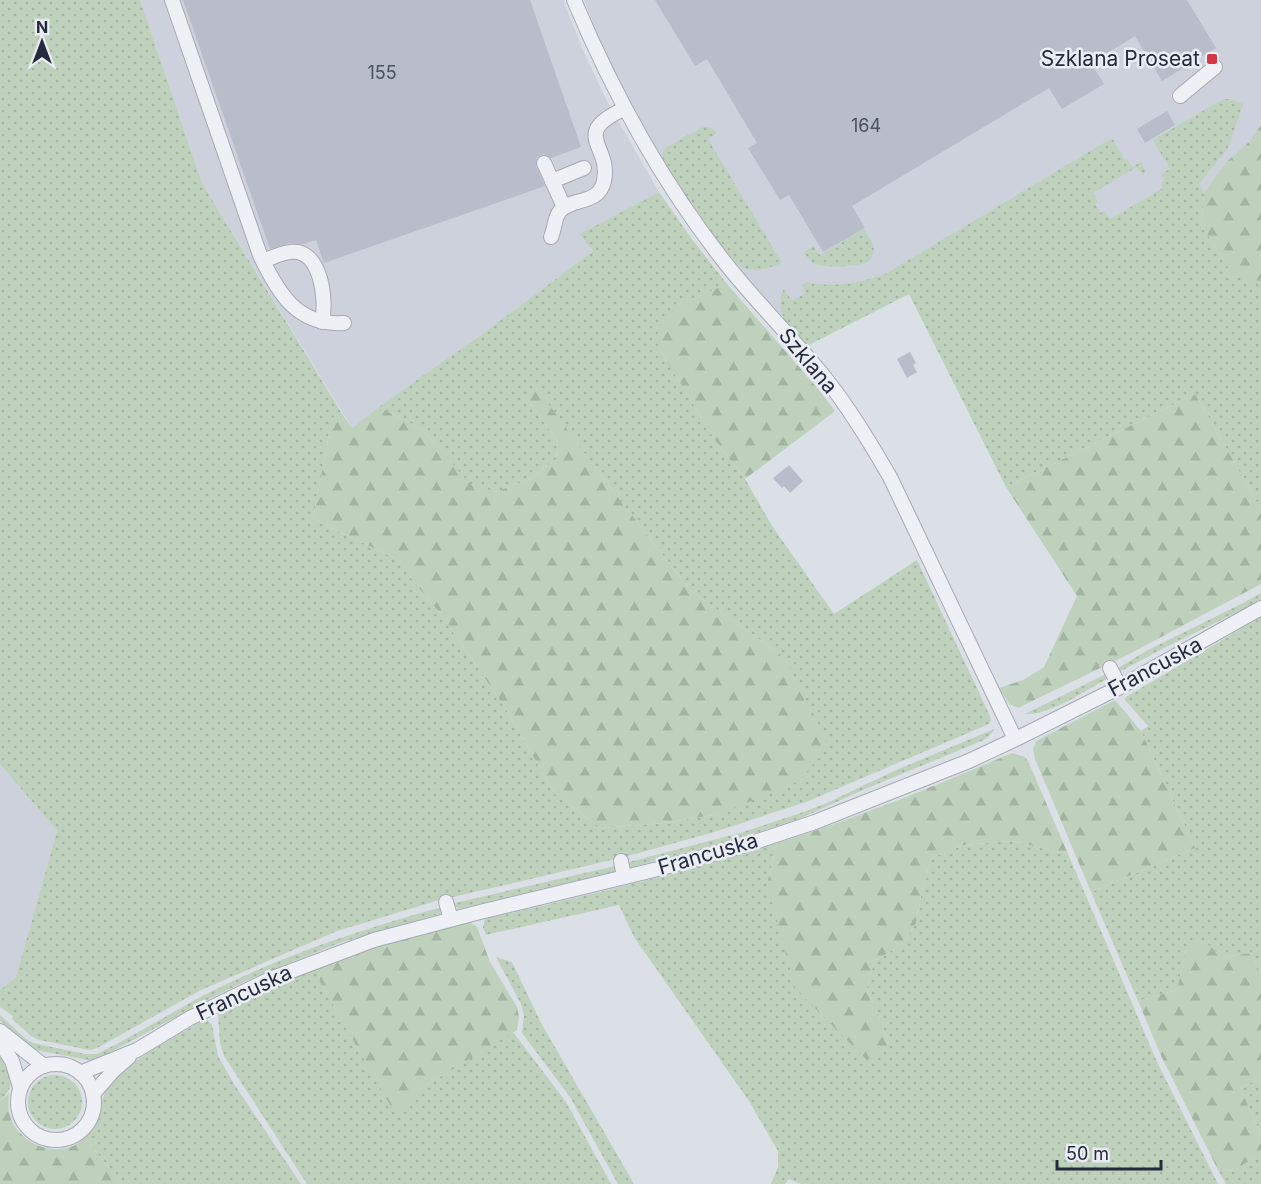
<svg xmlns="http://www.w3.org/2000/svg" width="1261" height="1184" viewBox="0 0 1261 1184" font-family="Inter,sans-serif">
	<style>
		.built { fill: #cdd1dc }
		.grass { fill: url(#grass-dots) }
		.forest { fill: url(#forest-firs) }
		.building { fill: #b8bdc9 }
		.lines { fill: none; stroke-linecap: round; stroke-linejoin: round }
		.minor-casing { stroke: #a4a9b3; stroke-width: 16 }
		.minor { stroke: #eef0f5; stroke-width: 14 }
		.poi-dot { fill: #d43741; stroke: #eaeef4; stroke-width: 2 }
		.labels { text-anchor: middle; stroke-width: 5; stroke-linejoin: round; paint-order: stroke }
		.number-label { font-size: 18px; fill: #495060 }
		.poi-label { font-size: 21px; fill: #242b3d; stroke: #eaeef4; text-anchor: end }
		.street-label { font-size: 21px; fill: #242b3d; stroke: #eaeef4 }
	</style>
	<defs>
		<pattern id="grass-dots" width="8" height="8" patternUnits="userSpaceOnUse" patternTransform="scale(1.5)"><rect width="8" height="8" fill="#bfd1bc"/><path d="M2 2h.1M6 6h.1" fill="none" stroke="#a4b4a2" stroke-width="1.8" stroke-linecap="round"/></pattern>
		<pattern id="forest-firs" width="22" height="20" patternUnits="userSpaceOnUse" patternTransform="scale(1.5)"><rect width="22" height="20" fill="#bfd1bc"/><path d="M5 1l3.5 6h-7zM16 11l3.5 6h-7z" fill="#a4b4a2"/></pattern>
	</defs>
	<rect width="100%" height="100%" fill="#dbdfe6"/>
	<g class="built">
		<polygon points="140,0 563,0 585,55 607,101 659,192 581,234 593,251 481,335 352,428 202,183"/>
		<polygon points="584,0 1261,0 1261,125 1248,143 1226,162 1204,193 1201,224 1143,306 1058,209 807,346 736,264 704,222 654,148 603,48"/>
		<polygon points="0,764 57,831 16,977 0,990"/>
	</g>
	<g class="grass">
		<polygon points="0,0 140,0 202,183 341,412 332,418 313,519 394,558 439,612 504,706 555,794 601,828 664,823 720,814 784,657 690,590 593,465 537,389 526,397 558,442 556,459 530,479 495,492 469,484 422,429 379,407 481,335 593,251 580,234 659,192 691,238 727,284 677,306 658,347 715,440 745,479 772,526 834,614 917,560 989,714 991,720 989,724 806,802 711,833 624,857 436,901 337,931 201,990 97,1048 90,1050 39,1040 31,1036 12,1019 13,1016 0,1007 0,990 16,977 57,831 0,764"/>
		<path d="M 1223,99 L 1231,99 L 1243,104 L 1228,148 L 1199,184 L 1204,193 L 1201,224 L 1232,273 L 1261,283 L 1261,509 L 1195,394 L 1006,487 L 909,294 L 807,346 C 792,329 772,312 784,289 L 792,301 L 806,293 L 802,285 L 807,282 C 834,288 862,283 887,273 L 1112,138 L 1125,160 L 1127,159 L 1132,167 L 1141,162 L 1146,172 L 1143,175 L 1137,167 L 1093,193 L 1098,202 L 1095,204 L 1100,213 L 1105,211 L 1110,219 L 1163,188 L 1161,183 L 1164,180 L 1161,174 L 1170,169 L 1153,140 Z"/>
		<path d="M 703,127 L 710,127 L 717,133 L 708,139 L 782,263 C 771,267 758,273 746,269 C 727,263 676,180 662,159 L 663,151 L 667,147 Z"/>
		<path d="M 864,229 L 874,246 C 874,251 873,256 870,260 C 861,268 823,268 813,263 C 809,260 807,256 804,252 L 814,246 L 820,255 Z"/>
		<polygon points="1261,593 1261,599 1250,606 1164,648 1121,671 1118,668 1146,651 1243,603"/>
		<polygon points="1261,617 1261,976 1251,953 1224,957 1187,947 1177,990 1138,1001 1091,892 1195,848 1141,731 1148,726 1125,700 1126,697"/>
		<path d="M 1106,674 L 1107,679 C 1086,690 1049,716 1025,714 Z"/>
		<polygon points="994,729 992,733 984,740 865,789 799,819 740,838 629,868 628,865 629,862 740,833 798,814 827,803 894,771"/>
		<path d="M 1012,841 L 1068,854 L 1157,1062 L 1218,1184 L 801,1184 L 789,1179 L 785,1184 L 771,1184 L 778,1167 L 778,1151 L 749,1101 L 634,937 L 619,905 L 486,935 L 483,927 L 485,919 C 583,896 682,874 777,843 L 767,883 L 890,1046 L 867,988 L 874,962 L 903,943 L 916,923 L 922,891 L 931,858 L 964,845 Z"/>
		<polygon points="615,866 617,871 458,909 455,906 455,903"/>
		<path d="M 442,907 L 442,913 L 339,943 L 257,976 L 211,998 L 94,1061 L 35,1050 L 26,1045 L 0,1020 L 0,1015 L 26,1039 L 33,1043 L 85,1054 L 97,1054 C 136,1035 172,1012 210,992 C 284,955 362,929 442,907 Z"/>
		<polygon points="496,957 512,962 541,1023 634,1184 618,1184 570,1097 522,1033 524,1015 521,1004"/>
		<polygon points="318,968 320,982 395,1112 417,1091 513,1032 566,1102 611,1184 307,1184 224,1056 220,1043 218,1015 219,1011 273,985"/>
		<path d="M 206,1019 L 212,1025 L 218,1056 L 234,1084 L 301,1184 L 122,1184 L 85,1138 C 92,1131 98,1124 100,1115 C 102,1106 102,1096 107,1088 C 118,1067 184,1031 206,1019 Z"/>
		<path d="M 0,1052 C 12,1070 18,1084 0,1101 Z"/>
		<circle cx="55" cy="1102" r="27"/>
		<polygon points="1261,1078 1261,1134 1240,1088"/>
		<polygon points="1261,1153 1261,1184 1226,1184 1217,1168 1234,1171"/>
	</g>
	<g class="forest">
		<polygon points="1261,125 1261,283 1260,284 1232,274 1201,224 1204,193 1226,162 1248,143"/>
		<polygon points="727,284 819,390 835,411 745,479 715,440 658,347 658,324 677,306"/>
		<polygon points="537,388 593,465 690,590 784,657 825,737 828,747 799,781 720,814 664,823 601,828 555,794 504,706 439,612 394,558 313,519 332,418 341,412 352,428 379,407 422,429 469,483 495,492 530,479 556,459 558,442 526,397"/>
		<polygon points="1195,394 1261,509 1261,584 1131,653 1018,708 1009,704 999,688 1023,680 1044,667 1077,596 1006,487"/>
		<polygon points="1115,700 1141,731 1195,848 1091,892 1035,759 1033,749 1036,741"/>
		<path d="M 1012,753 L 1025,757 L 1029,763 L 1068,854 L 1012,841 L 964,845 L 931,858 L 922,891 L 916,923 L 903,943 L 874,962 L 867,988 L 890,1046 L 867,1060 L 795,988 L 767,883 L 777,843 C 857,818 935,786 1012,753 Z"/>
		<polygon points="470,922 477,927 490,962 517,1007 519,1017 517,1030 417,1091 409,1111 394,1112 320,982 318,968 375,946"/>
		<polygon points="1202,940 1224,957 1251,953 1261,976 1261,1078 1240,1088 1261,1134 1261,1153 1234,1171 1217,1168 1162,1058 1138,1001 1177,990 1187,947"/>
		<path d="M 9,1093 C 9,1099 8,1106 9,1112 C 14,1139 48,1157 73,1146 C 77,1144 81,1140 85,1138 L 122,1184 L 0,1184 L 0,1101 Z"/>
	</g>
	<g class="building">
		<polygon points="183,0 530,0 581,147 551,158 544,154 537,157 536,166 545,186 324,263 316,240 303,244 289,243 270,249"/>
		<polygon points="655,0 1187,0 1216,48 1162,81 1135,36 1091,63 1104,84 1062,109 1049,88 852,206 865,228 823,252 789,195 780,200 748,148 757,143 707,59 695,66"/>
		<polygon points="1167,111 1175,125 1145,143 1137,129"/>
		<polygon points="910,352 916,363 913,365 917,372 907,378 897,359"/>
		<polygon points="789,465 803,481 790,493 784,486 782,488 773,478"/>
	</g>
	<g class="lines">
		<g class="minor-casing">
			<g id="minor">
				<path d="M 172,0 L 260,255 C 278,293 297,326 344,323"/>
				<path d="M 574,0 C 613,93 661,181 723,260 C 754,300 790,335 822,374 C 848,406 869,441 890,477 L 1015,739"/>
				<polyline points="1180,96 1215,67"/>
				<polyline points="544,163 564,207"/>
				<polyline points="552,181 584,168"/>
				<path d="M 551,237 C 555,229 554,218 560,211 C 572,197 599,205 604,181 C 612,146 569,134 624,109"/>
				<path d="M 263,261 C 271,258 281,253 290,252 C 321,247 327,300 322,322"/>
				<polyline points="1110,668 1120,687"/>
				<polyline points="621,861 624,877"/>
				<polyline points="446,902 451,919"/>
				<polyline points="0,1031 44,1066"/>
				<polyline points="0,1042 12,1061 20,1087"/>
				<circle cx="56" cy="1102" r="38"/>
				<polyline points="80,1073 137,1050 190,1018 270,979 374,940 476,913 658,869 746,845 815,822 969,761 1020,737 1120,687 1261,608"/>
				<polyline points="93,1094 114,1070 129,1057"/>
			</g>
		</g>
		<use href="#minor" class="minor"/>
	</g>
	<rect class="poi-dot" x="1206" y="53" width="12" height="12" rx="3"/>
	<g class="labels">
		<g class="number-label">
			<text x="382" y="79">155</text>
			<text x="866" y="132">164</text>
		</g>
		<g class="poi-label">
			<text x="1200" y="66">Szklana Proseat</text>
		</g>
		<g class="street-label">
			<text transform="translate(808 361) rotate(50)" y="7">Szklana</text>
			<text transform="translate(1155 667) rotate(-28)" y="7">Francuska</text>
			<text transform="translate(708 854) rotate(-16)" y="7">Francuska</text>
			<text transform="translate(244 993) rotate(-25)" y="7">Francuska</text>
		</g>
	</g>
	<g transform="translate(42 42)" stroke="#eaeef4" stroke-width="4.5" paint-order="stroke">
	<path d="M0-4.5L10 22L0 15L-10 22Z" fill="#242b3d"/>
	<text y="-9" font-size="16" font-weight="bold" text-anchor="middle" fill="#242b3d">N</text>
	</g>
	<path d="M1057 1160v9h104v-9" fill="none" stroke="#242b3d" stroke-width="3"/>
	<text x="1066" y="1160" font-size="18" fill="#242b3d" stroke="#eaeef4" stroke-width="4.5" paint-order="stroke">50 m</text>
</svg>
